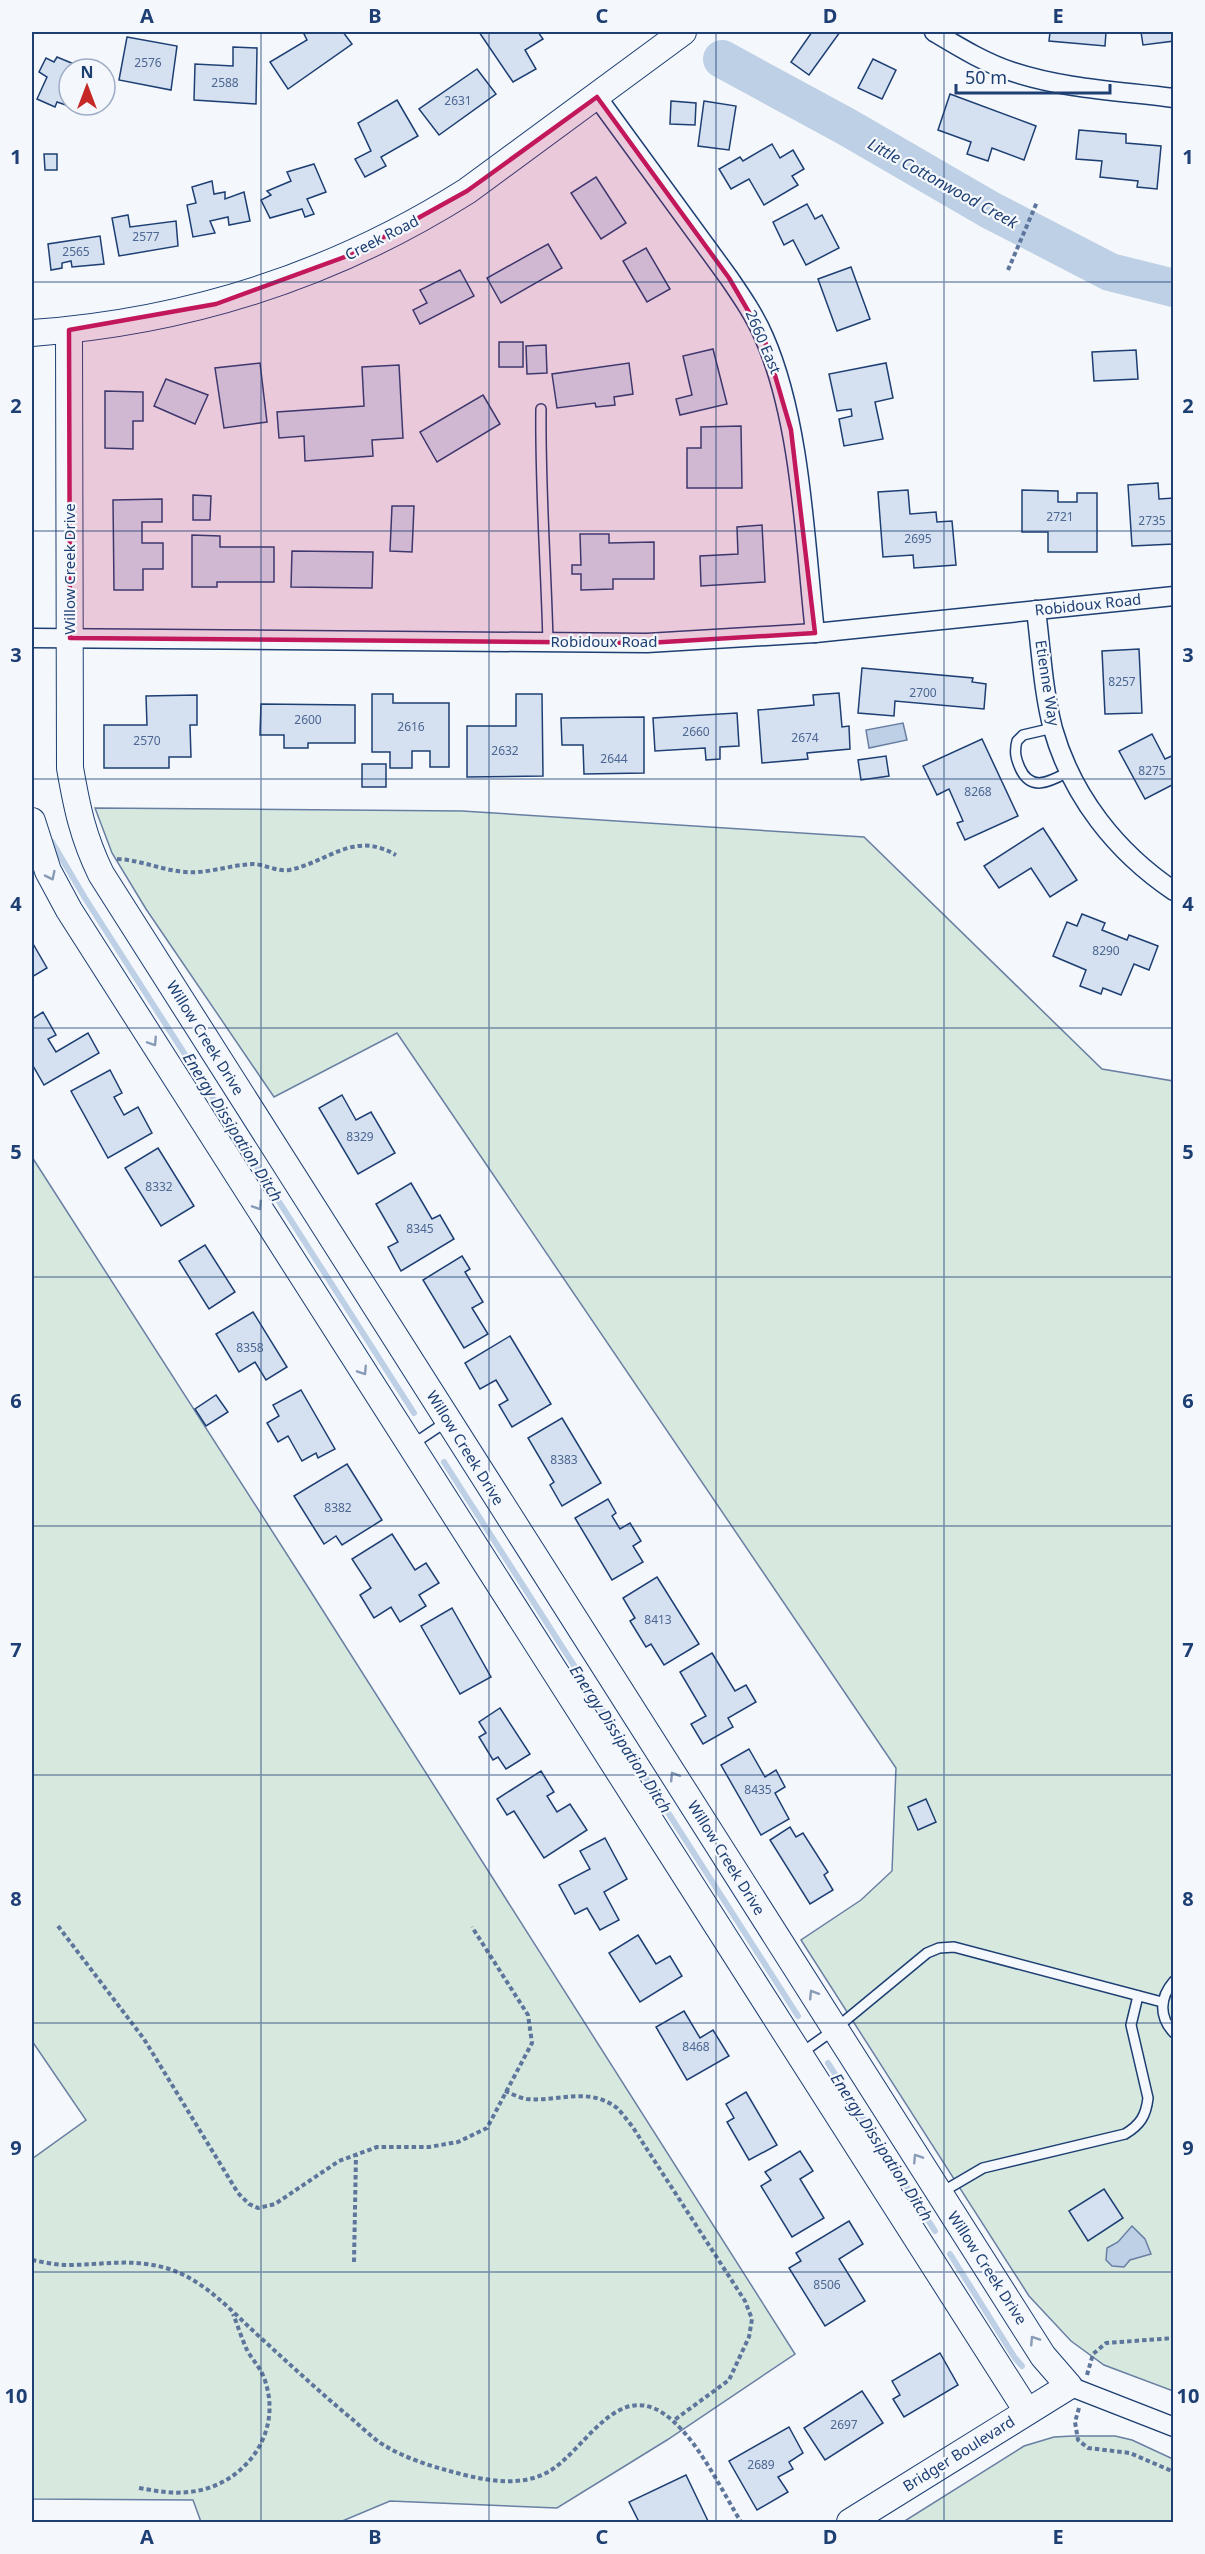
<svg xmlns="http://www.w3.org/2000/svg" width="1205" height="2554" viewBox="0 0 1205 2554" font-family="'Noto Sans',sans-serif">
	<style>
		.green { fill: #d7e8df; stroke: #687fa3; stroke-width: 1.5 }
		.water { fill: #bed0e5; stroke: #687fa3; stroke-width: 1.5 }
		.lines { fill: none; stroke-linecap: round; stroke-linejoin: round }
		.stream { stroke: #bed0e5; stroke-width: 6 }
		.river { stroke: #bed0e5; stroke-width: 38 }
		.building { fill: #d5e0f0; stroke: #1d3f73; stroke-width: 1.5 }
		.lane-casing { stroke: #1d3f73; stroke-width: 12 }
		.street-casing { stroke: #1d3f73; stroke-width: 21 }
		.secondary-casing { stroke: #1d3f73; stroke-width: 28 }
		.path { stroke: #5e769c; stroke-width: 4; stroke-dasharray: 4.5 3; stroke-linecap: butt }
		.lane { stroke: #f4f7fb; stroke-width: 9 }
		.street { stroke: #f4f7fb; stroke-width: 18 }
		.secondary { stroke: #f4f7fb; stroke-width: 26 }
		.oneway { stroke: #889bb7 }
		.marked { fill: #c2185b; fill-opacity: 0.2; stroke: #c2185b; stroke-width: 4.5; stroke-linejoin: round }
		.grid { fill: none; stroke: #1d3f73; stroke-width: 1.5; stroke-opacity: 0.55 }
		.labels { text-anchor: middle; stroke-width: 4.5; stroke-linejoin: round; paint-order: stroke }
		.number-label { font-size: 12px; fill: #4b6792 }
		.street-label { font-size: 15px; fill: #1d3f73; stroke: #f4f7fb }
		.water-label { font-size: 16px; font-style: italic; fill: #1d3f73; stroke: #f4f7fb }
		.neatline { fill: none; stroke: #1d3f73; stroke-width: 2 }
		.grid-label { font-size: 20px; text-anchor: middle; font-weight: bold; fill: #1d3f73 }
	</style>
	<rect width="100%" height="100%" fill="#f4f7fb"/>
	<g class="green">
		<polygon points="95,808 462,811 864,837 1102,1069 1173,1081 1173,2391 1104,2365 1071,2341 1029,2296 801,1940 861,1900 892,1871 896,1768 397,1033 274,1097 146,909 112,853"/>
		<polygon points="32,1157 306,1584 795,2354 667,2440 557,2508 390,2501 340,2522 201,2522 193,2500 32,2499 32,2159 86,2120 32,2041"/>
		<polygon points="1073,2436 1115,2436 1132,2440 1173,2459 1173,2522 903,2522 1024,2446 1054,2437"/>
	</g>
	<g class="water">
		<polygon points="903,723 907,740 869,748 866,730"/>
		<polygon points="1132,2226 1145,2239 1151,2254 1130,2260 1124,2267 1112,2266 1106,2260 1107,2248 1118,2242"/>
	</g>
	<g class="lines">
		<g class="stream">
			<polyline points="52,842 85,898 414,1413"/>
			<polyline points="444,1462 798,2016"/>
			<polyline points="828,2063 935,2231"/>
			<polyline points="950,2254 1015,2358 1022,2366"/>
		</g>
		<polyline class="river" points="722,59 847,127 990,210 1110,272 1174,288"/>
	</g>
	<g class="building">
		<polygon points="308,32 343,32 352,44 288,89 270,62 307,40 304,34"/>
		<polygon points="479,32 538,32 543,39 525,50 536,69 513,82"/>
		<polygon points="812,32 840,32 809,75 791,62"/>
		<polygon points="1050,32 1106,32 1105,46 1049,41"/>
		<polygon points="1141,32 1174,32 1174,41 1143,45"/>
		<polygon points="127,37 177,46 171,90 119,80"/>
		<polygon points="233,47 257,48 256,104 194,100 195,64 233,66"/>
		<polygon points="57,57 81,67 80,69 69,69 69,97 66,105 57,102 55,107 37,99 47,77 39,72 46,58 54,62"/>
		<polygon points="873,59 896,70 882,99 858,88"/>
		<polygon points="477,69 496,94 439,135 419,109"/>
		<polygon points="950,94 1036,126 1024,160 992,148 988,161 967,154 971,142 938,130"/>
		<polygon points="397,100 418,136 381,157 386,166 365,177 355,159 371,151 358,123"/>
		<polygon points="671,101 696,103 695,125 670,124"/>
		<polygon points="704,101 736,106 729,150 698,146"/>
		<polygon points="1079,130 1126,134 1126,143 1161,146 1157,189 1137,187 1138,181 1100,177 1102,161 1076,159"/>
		<polygon points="772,144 780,158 793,150 804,169 792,176 798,185 764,205 749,179 731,189 719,169 740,157 743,161"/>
		<polygon points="44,154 57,154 57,170 45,170"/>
		<polygon points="314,164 326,192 307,199 314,214 305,217 302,209 270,218 261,200 271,195 267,191 291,181 287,172"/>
		<polygon points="596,177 626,223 601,239 571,193"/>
		<polygon points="212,181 214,194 225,192 225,199 244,192 250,221 229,225 228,217 210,221 215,233 193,237 187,205 196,203 192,187"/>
		<polygon points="807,204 815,219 822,215 839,248 806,265 793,240 784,245 773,222"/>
		<polygon points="128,215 130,227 176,221 178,246 119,256 112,218"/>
		<polygon points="100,236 104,264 72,267 71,261 62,263 62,268 51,270 48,244"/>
		<polygon points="548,244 562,268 501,303 487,278"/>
		<polygon points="646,248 670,289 647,302 623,261"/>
		<polygon points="851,267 870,319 837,331 818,279"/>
		<polygon points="460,270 474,296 420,324 413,310 427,303 420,290"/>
		<rect x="499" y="342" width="24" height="25"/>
		<polygon points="546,345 547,373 527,374 526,346"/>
		<polygon points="713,349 727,404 680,415 676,399 692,395 683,356"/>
		<polygon points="1136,350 1138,379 1094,381 1092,352"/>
		<polygon points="260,363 267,422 224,428 215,368"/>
		<polygon points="629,363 633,394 614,397 615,405 596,407 595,403 557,408 552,374"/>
		<polygon points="886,363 893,398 875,402 883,439 844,446 839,419 852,416 851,409 837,411 829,374"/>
		<polygon points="399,365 403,438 372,440 373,456 305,461 304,436 279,438 277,412 364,406 362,367"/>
		<polygon points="166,379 208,395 195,424 154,406"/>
		<polygon points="105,391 143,392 143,421 133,421 133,449 105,448"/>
		<polygon points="483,395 500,424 437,462 420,432"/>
		<polygon points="741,426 742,488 687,488 687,448 701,448 701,427"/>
		<polygon points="1158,483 1159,499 1174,498 1174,544 1132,546 1128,485"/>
		<polygon points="908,490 910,514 936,512 937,522 952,521 956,565 914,568 913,555 883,557 878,492"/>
		<polygon points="1022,490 1058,491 1058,502 1077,502 1077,493 1097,493 1097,552 1048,552 1048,532 1022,532"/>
		<polygon points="193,495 211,496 210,520 193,520"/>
		<polygon points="162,499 162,522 142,522 142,543 163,543 163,569 143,569 143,590 114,590 113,500"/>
		<polygon points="392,506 414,506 412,552 390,551"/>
		<polygon points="762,525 765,582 701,586 700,556 738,554 737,527"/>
		<polygon points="580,534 609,534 609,543 654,542 654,579 613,579 613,589 581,590 581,574 572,574 572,565 581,565"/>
		<polygon points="192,535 220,536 220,547 274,547 274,582 217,582 217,587 192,587"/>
		<polygon points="292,551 373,552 372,588 291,587"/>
		<polygon points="1139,649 1142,713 1105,714 1102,651"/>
		<polygon points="862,668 973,678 972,682 986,684 984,709 895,701 894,716 858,713"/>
		<polygon points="839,693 842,727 849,726 850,749 807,753 808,759 762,763 758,710 814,705 813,695"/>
		<polygon points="372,694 393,694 393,703 449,703 449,767 430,767 430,751 412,751 412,768 390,768 390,752 372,752"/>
		<polygon points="516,694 542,694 543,776 467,777 467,726 516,726"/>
		<polygon points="197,695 197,725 190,725 191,757 169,757 169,768 104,768 104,725 147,725 146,696"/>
		<polygon points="261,704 355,705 355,743 308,743 308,748 284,748 284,735 260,735"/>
		<polygon points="737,713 739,746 720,747 720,759 706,760 705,748 655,751 653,718"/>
		<polygon points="644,717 644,773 584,774 583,745 562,745 561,718"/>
		<polygon points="1152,734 1165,759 1174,755 1174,784 1145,799 1119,751"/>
		<polygon points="982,739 1018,816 965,840 957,823 963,821 949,789 937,795 923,766"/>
		<polygon points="886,756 889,776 861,780 858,760"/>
		<rect x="362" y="764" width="24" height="23"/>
		<polygon points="1043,828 1077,880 1050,897 1031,868 999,888 984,866"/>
		<polygon points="1082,914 1105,923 1102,930 1127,940 1129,935 1158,946 1149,970 1134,964 1121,995 1103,988 1101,994 1080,986 1086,970 1053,956 1067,922 1077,926"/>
		<polygon points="32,942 47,968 32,977"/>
		<polygon points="43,1012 56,1035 48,1039 56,1052 88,1033 99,1053 44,1085 32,1064 32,1019"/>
		<polygon points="110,1070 122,1093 114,1097 124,1115 138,1107 152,1133 108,1158 71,1091"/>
		<polygon points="342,1095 356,1120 371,1112 395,1153 358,1174 319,1108"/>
		<polygon points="158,1148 194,1206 161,1226 125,1168"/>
		<polygon points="411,1183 432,1219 440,1215 454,1239 401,1271 388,1247 398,1242 376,1204"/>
		<polygon points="205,1245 235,1292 209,1309 179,1261"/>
		<polygon points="462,1256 470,1269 465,1272 483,1302 472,1308 488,1334 464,1348 423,1280"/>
		<polygon points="253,1312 287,1367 266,1380 255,1362 239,1372 216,1334"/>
		<polygon points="510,1336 551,1404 512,1427 499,1405 508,1400 496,1380 480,1389 465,1363"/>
		<polygon points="301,1390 335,1449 318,1458 316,1453 302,1461 288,1436 278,1442 267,1423 279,1416 273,1405"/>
		<polygon points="216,1395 228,1412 206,1426 195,1409"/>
		<polygon points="562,1418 601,1483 562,1506 550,1485 554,1482 528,1438"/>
		<polygon points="347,1464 382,1520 342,1545 336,1536 324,1544 294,1496"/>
		<polygon points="608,1499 616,1513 612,1516 620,1529 630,1523 641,1541 633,1546 643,1562 612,1580 575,1518"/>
		<polygon points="392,1534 415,1570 426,1563 439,1583 419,1595 426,1606 400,1622 391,1607 374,1618 360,1595 371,1588 352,1559"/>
		<polygon points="657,1577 699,1644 664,1665 651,1644 646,1647 630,1621 635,1618 623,1598"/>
		<polygon points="452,1608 491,1677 460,1694 421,1626"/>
		<polygon points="712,1653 735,1691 746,1685 756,1702 728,1718 733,1727 703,1744 691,1724 706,1716 680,1672"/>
		<polygon points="500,1708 530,1754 506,1769 498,1757 493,1760 479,1737 486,1733 479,1722"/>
		<polygon points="749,1749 765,1777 776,1770 785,1787 775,1793 789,1819 761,1835 721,1765"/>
		<polygon points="541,1771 554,1792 547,1796 557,1812 570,1804 587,1830 544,1858 514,1811 507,1815 497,1799"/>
		<polygon points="926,1799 936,1822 918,1830 908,1807"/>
		<polygon points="790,1827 796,1837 803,1833 828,1872 824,1875 833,1890 810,1904 770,1840"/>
		<polygon points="605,1838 627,1879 604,1892 619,1920 600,1930 587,1908 575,1914 559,1885 590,1869 580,1851"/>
		<polygon points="638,1935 656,1964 670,1956 682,1976 640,2002 609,1953"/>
		<polygon points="684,2011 700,2038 713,2030 729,2056 687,2080 656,2027"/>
		<polygon points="746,2092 777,2145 749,2160 727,2122 734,2118 726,2104"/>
		<polygon points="800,2151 813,2171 800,2179 824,2218 792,2237 761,2186 771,2180 765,2172"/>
		<polygon points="1104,2189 1123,2218 1088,2241 1069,2211"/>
		<polygon points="849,2221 863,2244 839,2259 865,2301 825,2326 789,2268 801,2261 796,2253"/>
		<polygon points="940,2353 958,2385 904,2417 893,2399 900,2395 892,2381"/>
		<polygon points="862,2391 883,2423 825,2460 804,2428"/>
		<polygon points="789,2427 803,2453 789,2462 793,2469 778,2477 788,2492 757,2510 729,2461"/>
		<polygon points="686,2475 708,2521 639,2522 629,2502"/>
	</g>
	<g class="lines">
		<g class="lane-casing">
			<g id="lane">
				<path d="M 541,409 C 540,487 546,564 548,642"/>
				<path d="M 1053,728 L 1023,735 L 1017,741 C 1014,752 1016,759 1020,768 C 1031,793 1051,781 1068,772"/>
				<polyline points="413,1444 446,1422"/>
				<path d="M 1174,1981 C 1159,1998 1159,2017 1174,2033"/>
				<polyline points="800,2054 835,2029 927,1953 939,1948 954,1947 1162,2002"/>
				<path d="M 942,2192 L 983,2168 L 1125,2134 C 1140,2125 1146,2116 1148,2098 L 1131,2025 L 1138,1996"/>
			</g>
		</g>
		<g class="street-casing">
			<g id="street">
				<path d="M 934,32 C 959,47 985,63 1013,72 C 1065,89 1120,91 1174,98"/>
				<path d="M 597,97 L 729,278 C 742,297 755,316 764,337 C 801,421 805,542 815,633"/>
				<path d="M 1036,610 C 1041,649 1043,691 1053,729 C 1072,796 1116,852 1174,891"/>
				<polyline points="32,638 647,643 815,633 1174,596"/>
				<polyline points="1069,2386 1174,2427"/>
			</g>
		</g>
		<g class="secondary-casing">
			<g id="secondary">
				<path d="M 69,330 L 70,768 C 77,808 83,837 101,874 L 1043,2356 L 1069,2386 L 850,2522"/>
				<path d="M 32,333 C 188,322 334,275 467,191 L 683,32"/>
				<polyline points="32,821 48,871 69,910 1027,2411"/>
			</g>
		</g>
		<g class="path">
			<polyline points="1008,270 1037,202"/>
			<path d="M 117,859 C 141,860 161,870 185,872 C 207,874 230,865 253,864 C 264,864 277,872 289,870 C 329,862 353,830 396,855"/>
			<polyline points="58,1926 144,2039 238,2193 249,2204 258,2208 275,2204 339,2161 377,2147 429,2147 458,2142 487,2128 532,2043 528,2015 472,1927"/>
			<path d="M 505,2091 C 512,2094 520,2098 527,2099 C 559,2102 588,2086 617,2108 C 622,2113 627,2120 632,2126 L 745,2301 L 752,2319 L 749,2337 L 729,2380 L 673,2421"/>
			<path d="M 32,2260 C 43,2262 56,2265 67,2265 C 103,2265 130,2258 166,2268 C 200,2278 226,2305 250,2328 C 284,2359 317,2390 352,2419 C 363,2428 374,2440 387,2447 C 404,2457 427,2465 446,2470 C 478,2479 517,2489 548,2472 C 587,2450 619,2372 673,2421 C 701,2446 722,2491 741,2522"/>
			<polyline points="354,2262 356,2155"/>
			<polyline points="1087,2375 1093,2354 1106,2343 1174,2338"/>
			<polyline points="1079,2408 1075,2422 1078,2440 1088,2448 1130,2453 1174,2472"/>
			<path d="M 139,2488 C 156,2491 172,2494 189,2492 C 242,2487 282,2436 266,2384 C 263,2371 255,2363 248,2352 C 242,2340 238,2326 233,2314"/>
		</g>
		<use href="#lane" class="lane"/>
		<use href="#street" class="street"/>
		<use href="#secondary" class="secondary"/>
	</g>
	<defs><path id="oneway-chevron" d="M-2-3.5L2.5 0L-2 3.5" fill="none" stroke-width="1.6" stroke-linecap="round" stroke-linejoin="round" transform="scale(1.5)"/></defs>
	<g class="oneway">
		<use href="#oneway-chevron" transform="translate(51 876) rotate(64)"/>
		<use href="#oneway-chevron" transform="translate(153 1042) rotate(57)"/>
		<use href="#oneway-chevron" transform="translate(258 1206) rotate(57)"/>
		<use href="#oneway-chevron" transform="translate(363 1371) rotate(57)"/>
		<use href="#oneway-chevron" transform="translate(674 1776) rotate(-122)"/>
		<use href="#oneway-chevron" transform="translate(813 1994) rotate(-122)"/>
		<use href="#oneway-chevron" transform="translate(917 2158) rotate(-123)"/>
		<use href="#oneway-chevron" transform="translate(1034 2340) rotate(-123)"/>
	</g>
	<path class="marked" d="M 597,97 L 729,278 L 764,338 L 791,430 L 815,633 L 647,643 L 70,638 L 69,330 L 216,304 L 353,254 L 467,191 Z"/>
	<path class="grid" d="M 261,32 L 261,2522M 489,32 L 489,2522M 716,32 L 716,2522M 944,32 L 944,2522M 32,282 L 1174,282M 32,531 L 1174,531M 32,779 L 1174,779M 32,1028 L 1174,1028M 32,1277 L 1174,1277M 32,1526 L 1174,1526M 32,1775 L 1174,1775M 32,2023 L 1174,2023M 32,2272 L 1174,2272"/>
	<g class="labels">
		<g class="number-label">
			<text x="148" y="67">2576</text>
			<text x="225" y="87">2588</text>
			<text x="458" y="105">2631</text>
			<text x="146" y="241">2577</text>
			<text x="76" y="256">2565</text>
			<text x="1060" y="521">2721</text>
			<text x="1152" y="525">2735</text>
			<text x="918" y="543">2695</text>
			<text x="1122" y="686">8257</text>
			<text x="923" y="697">2700</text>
			<text x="308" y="724">2600</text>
			<text x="411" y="731">2616</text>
			<text x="696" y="736">2660</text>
			<text x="805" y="742">2674</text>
			<text x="147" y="745">2570</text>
			<text x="505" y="755">2632</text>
			<text x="614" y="763">2644</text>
			<text x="1152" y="775">8275</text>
			<text x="978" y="796">8268</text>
			<text x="1106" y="955">8290</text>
			<text x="360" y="1141">8329</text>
			<text x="159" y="1191">8332</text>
			<text x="420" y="1233">8345</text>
			<text x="250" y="1352">8358</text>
			<text x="564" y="1464">8383</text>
			<text x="338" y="1512">8382</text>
			<text x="658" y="1624">8413</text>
			<text x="758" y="1794">8435</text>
			<text x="696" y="2051">8468</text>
			<text x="827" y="2289">8506</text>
			<text x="844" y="2429">2697</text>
			<text x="761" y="2469">2689</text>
		</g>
		<g class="street-label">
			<text transform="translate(382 238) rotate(-27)" y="5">Creek Road</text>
			<text transform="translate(763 342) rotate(67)" y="5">2660 East</text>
			<text transform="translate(70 569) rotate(-90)" y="5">Willow Creek Drive</text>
			<text transform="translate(1088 605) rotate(-6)" y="5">Robidoux Road</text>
			<text x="604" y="647">Robidoux Road</text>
			<text transform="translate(1047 683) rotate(81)" y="5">Etienne Way</text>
			<text transform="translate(205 1038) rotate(58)" y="5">Willow Creek Drive</text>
			<text transform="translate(465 1448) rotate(58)" y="5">Willow Creek Drive</text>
			<text transform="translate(726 1858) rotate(58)" y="5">Willow Creek Drive</text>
			<text transform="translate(987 2268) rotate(57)" y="5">Willow Creek Drive</text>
			<text transform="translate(959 2454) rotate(-32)" y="5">Bridger Boulevard</text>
		</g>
		<g class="water-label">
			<text transform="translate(943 183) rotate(29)" y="6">Little Cottonwood Creek</text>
			<text transform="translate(233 1127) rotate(58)" y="6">Energy Dissipation Ditch</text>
			<text transform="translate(621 1739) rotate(57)" y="6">Energy Dissipation Ditch</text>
			<text transform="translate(882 2147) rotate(57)" y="6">Energy Dissipation Ditch</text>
		</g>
	</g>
	<rect width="1205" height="2554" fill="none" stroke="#f4f7fb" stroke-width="66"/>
	<g transform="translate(87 87)"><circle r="28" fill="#f4f7fb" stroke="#9eadc5" stroke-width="1.5"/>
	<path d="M0-4.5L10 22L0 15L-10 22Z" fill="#c62828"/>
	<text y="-9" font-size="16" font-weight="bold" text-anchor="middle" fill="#1d3f73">N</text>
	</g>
	<path d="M956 84v9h154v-9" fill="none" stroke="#1d3f73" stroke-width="3"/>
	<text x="965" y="84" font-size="18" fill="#1d3f73" stroke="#f4f7fb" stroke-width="4.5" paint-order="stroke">50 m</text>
	<rect x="33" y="33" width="1139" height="2488" class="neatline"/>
	<g class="grid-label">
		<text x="147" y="23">A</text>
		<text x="375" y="23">B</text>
		<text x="602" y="23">C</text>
		<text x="830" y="23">D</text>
		<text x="1058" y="23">E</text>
		<text x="16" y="164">1</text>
		<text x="1188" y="164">1</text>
		<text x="16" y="413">2</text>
		<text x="1188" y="413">2</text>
		<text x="16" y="662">3</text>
		<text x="1188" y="662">3</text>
		<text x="16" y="911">4</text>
		<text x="1188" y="911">4</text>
		<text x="16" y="1159">5</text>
		<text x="1188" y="1159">5</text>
		<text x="16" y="1408">6</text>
		<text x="1188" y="1408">6</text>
		<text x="16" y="1657">7</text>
		<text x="1188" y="1657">7</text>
		<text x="16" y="1906">8</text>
		<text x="1188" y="1906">8</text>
		<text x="16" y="2155">9</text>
		<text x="1188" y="2155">9</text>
		<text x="16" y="2403">10</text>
		<text x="1188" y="2403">10</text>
		<text x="147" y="2544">A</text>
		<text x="375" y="2544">B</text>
		<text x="602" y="2544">C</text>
		<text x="830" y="2544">D</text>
		<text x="1058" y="2544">E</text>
	</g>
</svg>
